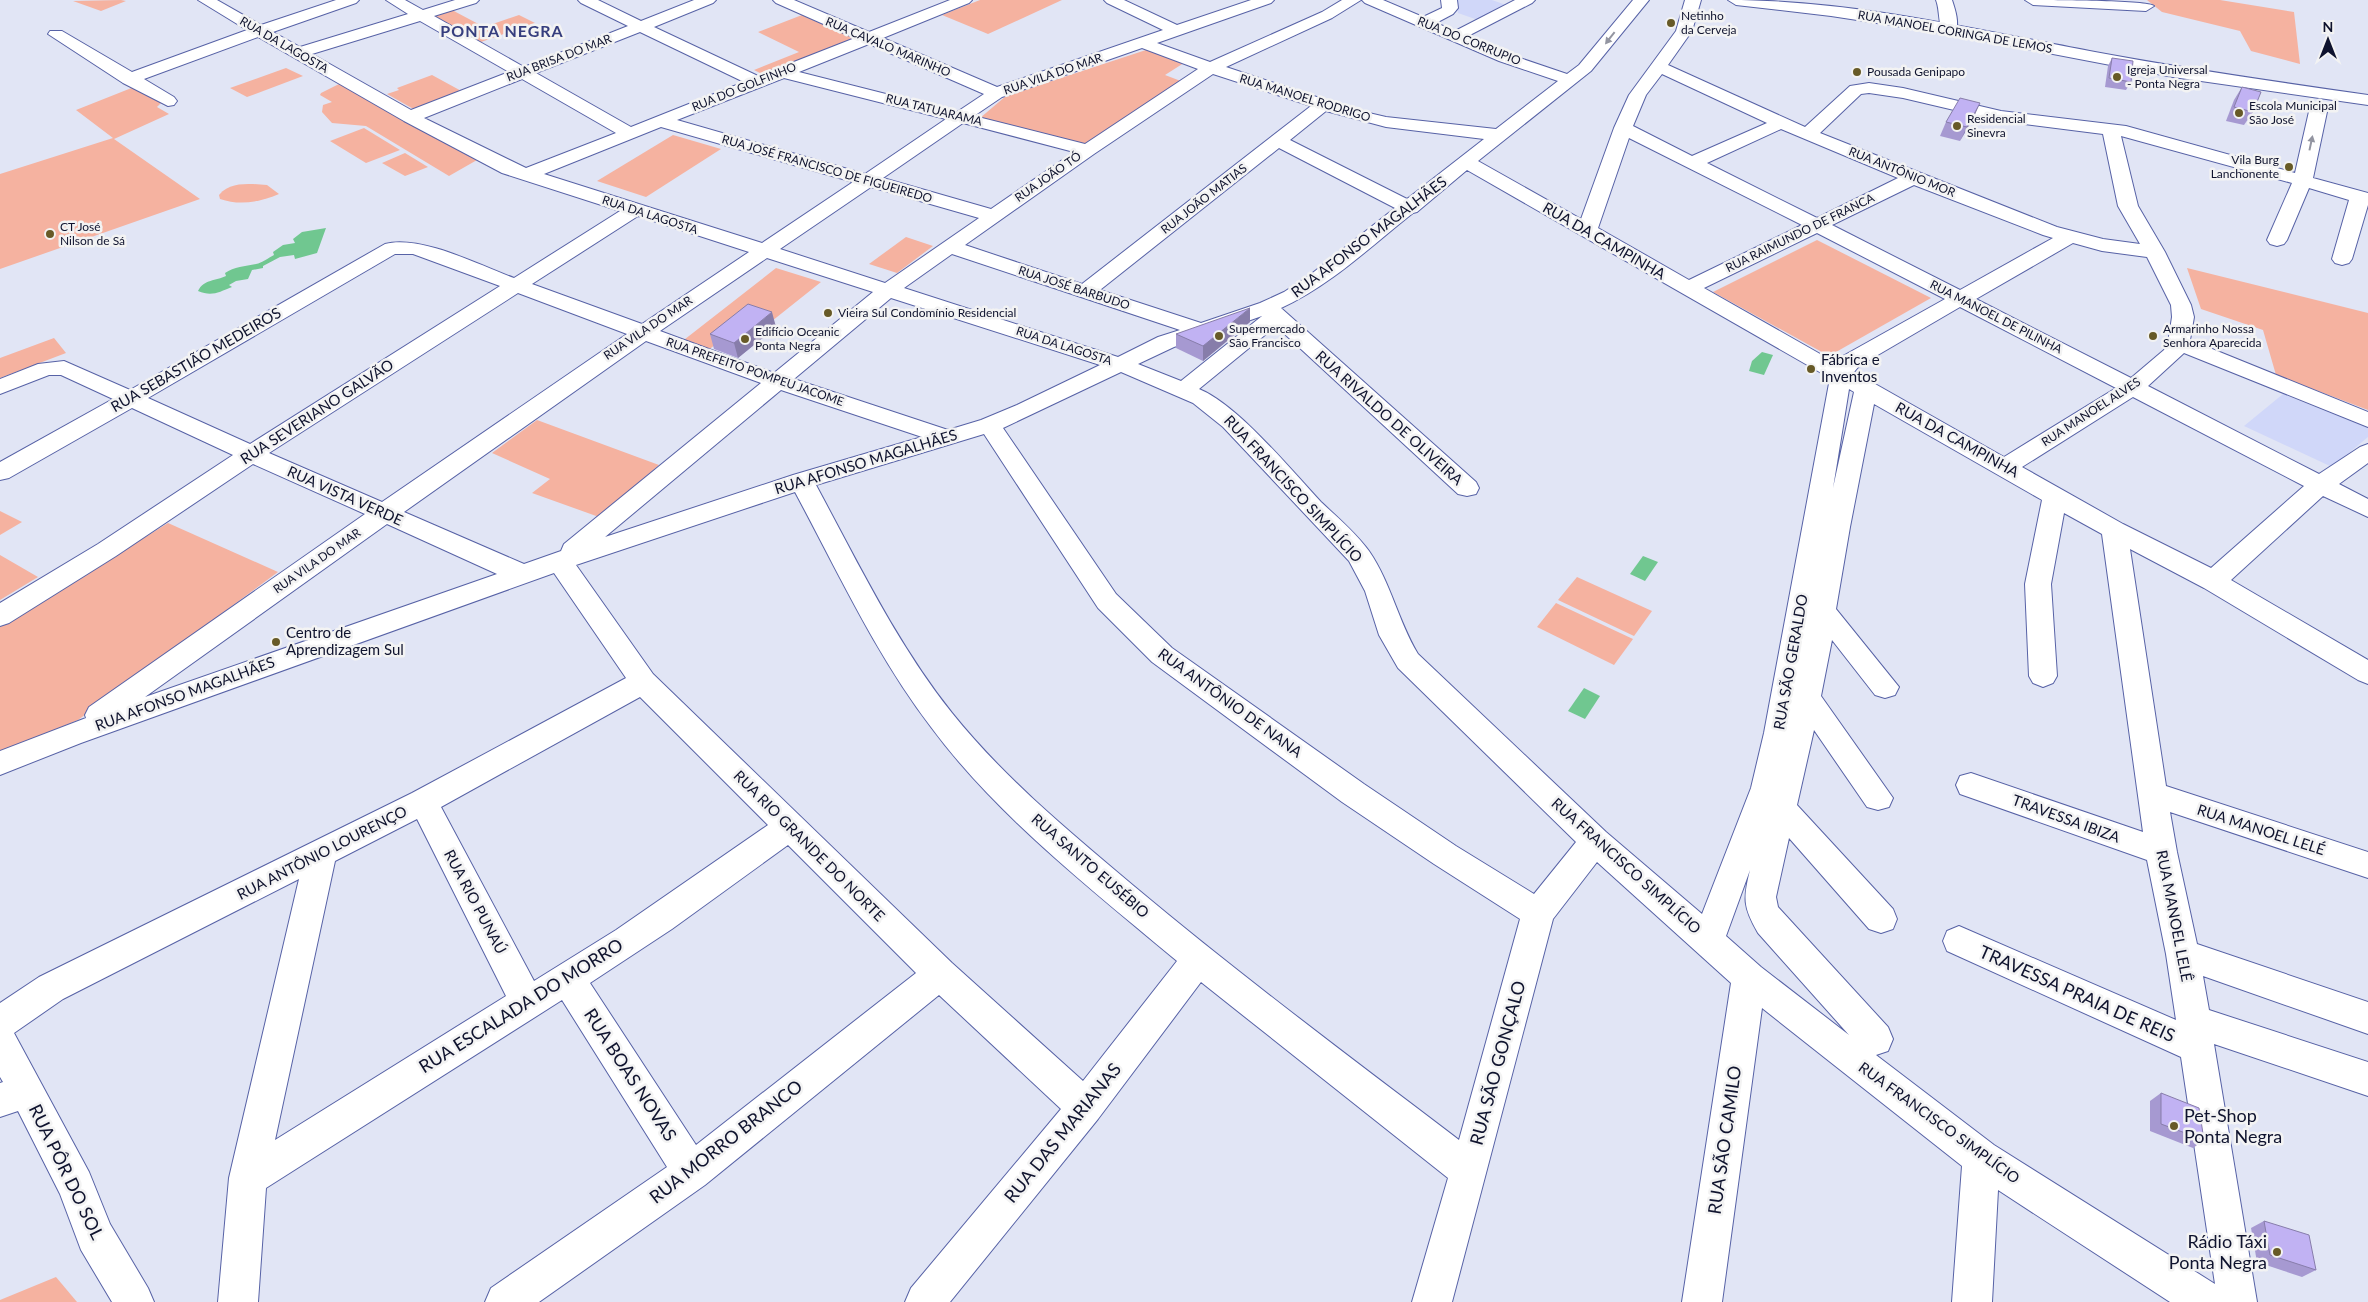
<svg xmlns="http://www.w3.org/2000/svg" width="2368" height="1302" viewBox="0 0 2368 1302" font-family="Lato,sans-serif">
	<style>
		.built { fill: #d0d7f9 }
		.green { fill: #f5b2a0 }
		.water { fill: #70c790 }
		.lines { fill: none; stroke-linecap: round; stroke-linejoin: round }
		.minor-casing { stroke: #5762a6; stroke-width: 2 }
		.major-casing { stroke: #5762a6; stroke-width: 2 }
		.minor { fill: #fff; fill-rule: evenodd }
		.major { fill: #fff; fill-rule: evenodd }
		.wall { fill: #a699d1 }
		.shaded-wall { fill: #877daa }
		.building { fill: #c1b2f3; stroke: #877daa }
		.oneway { fill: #9395a1 }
		.poi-dot { fill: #675a27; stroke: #f3f3f3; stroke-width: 2 }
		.labels { text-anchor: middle; stroke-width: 5; stroke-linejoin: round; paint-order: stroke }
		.far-poi-label { font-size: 12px; fill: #0f132e; stroke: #f3f3f3; text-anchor: start }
		.far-street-label { font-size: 12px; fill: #0f132e; stroke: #f3f3f3 }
		.street-label { font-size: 15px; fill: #0f132e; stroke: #f3f3f3 }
		.poi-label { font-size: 15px; fill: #0f132e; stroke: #f3f3f3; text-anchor: start }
		.far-district-label { font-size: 16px; font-weight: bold; letter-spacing: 1px; fill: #363e7e; stroke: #f3f3f3 }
		.near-street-label { font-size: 18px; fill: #0f132e; stroke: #f3f3f3 }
		.near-poi-label { font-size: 18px; fill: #0f132e; stroke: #f3f3f3; text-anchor: start }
	</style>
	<rect width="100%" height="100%" fill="#e1e5f5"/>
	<g class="built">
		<polygon points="1456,0 1492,0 1509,6 1478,20 1458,13"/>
		<polygon points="2283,394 2368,428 2368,437 2332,467 2244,426"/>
	</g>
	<g class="green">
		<polygon points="121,0 126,1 101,11 73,1"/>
		<polygon points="980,0 1062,0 988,34 942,15"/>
		<polygon points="2147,0 2220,0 2294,12 2300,64 2251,51 2240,31 2162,12"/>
		<polygon points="452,10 484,27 519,15 535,23 481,42 434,16"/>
		<polygon points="802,15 857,40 766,76 754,70 799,52 758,32"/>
		<polygon points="1149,49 1187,61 1165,75 1186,83 1087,146 980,118 1006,96"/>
		<polygon points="286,68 303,76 247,97 230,88"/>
		<polygon points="432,75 465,93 417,111 387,94 399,90 397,88"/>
		<polygon points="341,83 474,157 477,160 449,176 366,126 332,123 322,112 323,105 332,102 320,95 321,93"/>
		<polygon points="134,87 161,103 157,107 169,114 114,139 200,199 0,269 0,174 113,138 76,110"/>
		<polygon points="364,128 400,150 366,163 330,141"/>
		<polygon points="673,135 721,149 646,197 597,181"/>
		<polygon points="405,153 428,167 405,176 382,163"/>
		<path d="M 253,184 L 267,185 L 279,194 C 260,202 240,206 220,199 L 219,195 C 228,184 240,184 253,184 Z"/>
		<polygon points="906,237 933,246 897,273 869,264"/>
		<polygon points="1817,240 1931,298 1829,356 1713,292"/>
		<polygon points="776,268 821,282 772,321 752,315 706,352 680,343"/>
		<polygon points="2187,268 2368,313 2368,410 2276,375 2263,330 2201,309"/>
		<polygon points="54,338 66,353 0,378 0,358"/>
		<polygon points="537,420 659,465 599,517 532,493 550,479 492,453"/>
		<polygon points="0,511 22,522 0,535"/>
		<polygon points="168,523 278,572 78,720 0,753 0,627"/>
		<polygon points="0,555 38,577 0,600"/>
		<polygon points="1577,577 1652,611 1634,636 1558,600"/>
		<polygon points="1556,603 1633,639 1614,665 1537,627"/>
		<polygon points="56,1277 77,1302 0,1302 0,1300"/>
	</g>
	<g class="water">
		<path d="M 326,228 L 317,253 L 295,259 L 294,255 L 280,257 L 263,266 L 263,268 L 252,270 L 248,279 L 236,281 L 229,285 L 232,287 C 219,292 212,297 198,291 C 204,279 216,281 226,276 L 225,273 C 234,267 245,266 256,264 C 262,263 268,258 274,255 L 273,252 L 283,245 L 295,243 L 293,239 L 302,232 Z"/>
		<polygon points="1762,352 1773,355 1764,375 1749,371 1752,361"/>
		<polygon points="1643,556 1658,562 1645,581 1630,574"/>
		<polygon points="1584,688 1600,696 1585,719 1568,711"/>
	</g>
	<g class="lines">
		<g class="minor-casing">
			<g id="minor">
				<path d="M 198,0 L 217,0 L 261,25 L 336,0 L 359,0 L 356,3 L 273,32 L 300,47 L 408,14 L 386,0 L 405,0 L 423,10 L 455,0 L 479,0 L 476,3 L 434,16 L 524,67 L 628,26 L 581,3 L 578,0 L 598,0 L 641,21 L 694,0 L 716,0 L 713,3 L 654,27 L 758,76 L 855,38 L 776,3 L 773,0 L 794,0 L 869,32 L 950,0 L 972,0 L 969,3 L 883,38 L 997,87 L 1163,30 L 1107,3 L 1104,0 L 1124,0 L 1177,25 L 1251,0 L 1274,0 L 1271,3 L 1157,43 L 1210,62 L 1322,12 L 1342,0 L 1361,0 L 1332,18 L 1226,67 L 1356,110 L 1386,117 L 1496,129 L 1558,81 L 1499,61 L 1365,3 L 1362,0 L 1383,0 L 1423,17 L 1442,8 L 1441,0 L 1457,0 L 1458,8 L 1453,14 L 1436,23 L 1455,31 L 1515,0 L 1535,0 L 1532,3 L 1468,36 L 1511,55 L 1567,74 L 1579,65 L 1633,0 L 1649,0 L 1591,71 L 1478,161 L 1581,219 L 1614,128 L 1629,95 L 1676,31 L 1685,0 L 1701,0 L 1692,31 L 1668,65 L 1805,127 L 1850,86 L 1869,83 L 1903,88 L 2001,111 L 2126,126 L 2295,173 L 2310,107 L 2313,103 L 2325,103 L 2328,107 L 2313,178 L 2368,193 L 2368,205 L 2352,259 L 2349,263 L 2342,265 L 2335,263 L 2332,259 L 2349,200 L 2309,188 L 2287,240 L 2284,244 L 2277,246 L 2270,244 L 2267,240 L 2292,183 L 2121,136 L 2138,206 L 2165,252 L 2191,305 L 2194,317 L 2190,340 L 2368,412 L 2368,427 L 2184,353 L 2148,386 L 2319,474 L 2360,447 L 2368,444 L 2368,463 L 2339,484 L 2368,499 L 2368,517 L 2323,496 L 2231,580 L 2368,660 L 2368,684 L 2358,680 L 2204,588 L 2130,549 L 2166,786 L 2368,852 L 2368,878 L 2170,812 L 2177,852 L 2197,944 L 2368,1002 L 2368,1034 L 2203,976 L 2209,1010 L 2368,1062 L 2368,1096 L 2214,1044 L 2257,1302 L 2170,1302 L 1998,1190 L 1992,1302 L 1952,1302 L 1962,1166 L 1762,1008 L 1722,1302 L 1682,1302 L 1731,983 L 1597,862 L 1553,919 L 1452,1302 L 1412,1302 L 1448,1178 L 1201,982 L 1098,1119 L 950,1302 L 905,1302 L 911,1288 L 1061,1109 L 939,995 L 705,1185 L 539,1302 L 485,1302 L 491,1288 L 667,1167 L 562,1000 L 266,1188 L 258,1302 L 218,1302 L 229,1178 L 299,879 L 63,999 L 14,1033 L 89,1172 L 110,1224 L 148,1288 L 154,1302 L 112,1302 L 81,1250 L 60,1194 L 18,1111 L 0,1117 L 0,1083 L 3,1082 L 0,1077 L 0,1003 L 39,977 L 412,793 L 626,678 L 554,573 L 81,743 L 0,775 L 0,751 L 86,718 L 85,715 L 89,707 L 365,514 L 253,464 L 116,556 L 9,623 L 0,626 L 0,603 L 98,544 L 233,455 L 132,408 L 9,478 L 0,480 L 0,462 L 113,399 L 61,375 L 49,375 L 0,394 L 0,379 L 38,364 L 64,361 L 130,390 L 385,244 C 421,235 479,265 514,278 L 620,211 L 502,173 L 404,121 L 258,37 L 144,79 L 174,97 L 177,101 L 174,105 L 168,106 L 123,83 L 48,34 L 50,31 L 62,31 L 132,72 L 247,30 ZM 420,21 L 509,72 L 411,110 L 312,54 ZM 640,32 L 744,82 L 631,127 L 536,73 ZM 869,44 L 984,94 L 957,112 L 799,72 ZM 1142,48 L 1198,69 L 1085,144 L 974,116 L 1002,97 ZM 1213,74 L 1311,106 L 1082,284 L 965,245 L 1094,154 ZM 1662,74 L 1767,123 L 1692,156 L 1633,126 L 1646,95 ZM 784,78 L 946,119 L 865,174 L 677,120 ZM 522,79 L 616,133 L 526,168 L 424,118 ZM 1869,93 L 1903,98 L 2001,121 L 2103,134 L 2118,206 L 2140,244 L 2103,239 L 2057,227 L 1820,133 L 1861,94 ZM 1326,111 L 1386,127 L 1484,139 L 1407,199 L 1290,140 ZM 963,123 L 1074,152 L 991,209 L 883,178 ZM 661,127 L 853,182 L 762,243 L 544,174 ZM 1781,129 L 1898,178 L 1817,218 L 1707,163 ZM 1629,138 L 1802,225 L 1689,280 L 1598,228 ZM 1279,148 L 1395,208 L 1310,275 L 1284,292 L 1260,303 L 1201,323 L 1100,290 ZM 1467,170 L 1830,378 L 1764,733 L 1751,788 L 1702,914 L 1606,832 L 1418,654 C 1398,621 1391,583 1369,551 C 1356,533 1337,517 1321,502 C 1291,470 1238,405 1199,389 L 1276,326 L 1458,494 L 1467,496 L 1476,494 L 1479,488 L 1476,482 L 1281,308 C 1330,286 1371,246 1413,213 L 1417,212 ZM 1914,185 L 2043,235 L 2053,238 L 1960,290 L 1832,225 ZM 871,187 L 979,218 L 885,283 L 780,249 ZM 638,216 L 749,252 L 642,324 L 532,284 ZM 1817,233 L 1945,299 L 1843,356 L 1836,363 L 1704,288 ZM 2073,243 L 2102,251 L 2147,257 L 2171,305 L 2172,317 L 2168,343 L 2164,350 L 2131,378 L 1976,299 ZM 395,254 L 413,254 L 500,286 L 250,444 L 148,398 ZM 952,254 L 1180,330 L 1158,337 L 1118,357 L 904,288 ZM 767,258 L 873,292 L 774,373 L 660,331 ZM 518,293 L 627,334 L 382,502 L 269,453 ZM 891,298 L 1100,365 L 1017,405 L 981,420 L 948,430 L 794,379 ZM 1960,307 L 2116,388 L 2004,457 L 1854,372 L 1859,366 ZM 1262,316 L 1181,381 L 1138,364 L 1174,347 ZM 646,341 L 761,383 L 564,544 L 561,551 L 524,564 L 404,512 ZM 1121,372 L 1193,403 L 1223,427 L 1349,561 L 1365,591 L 1379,635 L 1398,668 L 1576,842 L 1534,894 L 1456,846 L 1364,784 L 1172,648 L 1116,594 L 1003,428 ZM 1849,389 L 1854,392 L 1833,488 ZM 781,390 L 922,437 L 793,475 L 605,537 ZM 2133,397 L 2304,486 L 2211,568 L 2123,524 L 2022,467 ZM 1874,404 L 2042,500 L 2025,584 L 2029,676 L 2033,683 L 2043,687 L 2053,683 L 2057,676 L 2051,584 L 2064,513 L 2102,534 L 2143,832 L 1971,773 L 1960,776 L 1956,785 L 1960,794 L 2147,860 L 2166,954 L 2176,1020 L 1959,926 L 1947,931 L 1943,941 L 1947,951 L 2181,1057 L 2215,1284 L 1994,1145 L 1876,1055 L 1888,1051 L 1893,1039 L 1888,1027 L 1778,907 L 1776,897 L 1789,838 L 1869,929 L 1881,933 L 1893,929 L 1897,919 L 1893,909 L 1797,805 L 1814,730 L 1867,807 L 1878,810 L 1889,807 L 1893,798 L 1821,696 L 1832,640 L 1875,695 L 1885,698 L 1895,695 L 1899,687 L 1836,609 L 1850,527 ZM 984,434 L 1098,608 L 1152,662 L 1342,802 L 1434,864 L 1520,919 L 1459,1140 C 1350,1057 1240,975 1135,887 C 1071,833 1005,779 952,713 C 897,644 858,563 816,485 ZM 795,492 C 838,572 876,655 931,727 C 997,816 1092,890 1177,961 L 1083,1081 L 952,963 L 653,674 L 576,565 ZM 387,524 L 497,574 L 145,697 ZM 640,697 L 768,825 L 616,930 L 534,981 L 441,807 ZM 417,819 L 506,996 L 275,1140 L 335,861 ZM 788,845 L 916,973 L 696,1145 L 590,983 L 672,929 ZM 1750,870 C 1743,899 1743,907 1758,933 L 1849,1035 L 1761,967 L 1726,936 Z"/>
				<path d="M 1936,0 L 1952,0 C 1955,9 1960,24 1955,32 L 1943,32 C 1938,24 1940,10 1936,0 Z"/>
				<path d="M 2025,0 C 2043,0 2147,0 2154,6 L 2146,11 L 2033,5 Z"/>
			</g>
		</g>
		<g class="major-casing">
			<path id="major" d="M 1728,0 C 1852,0 1974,29 2095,52 C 2186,69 2277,82 2368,95 L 2368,105 L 2173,77 L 1949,34 L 1831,16 L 1736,5 Z"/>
		</g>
		<use href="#minor" class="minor"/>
		<use href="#major" class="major"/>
	</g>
	<g class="wall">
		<polygon points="2112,58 2131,82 2126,90 2105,87 2108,66"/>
		<polygon points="2242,87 2253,112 2244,125 2226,121 2234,100"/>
		<polygon points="1974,117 1960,141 1940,136 1946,122"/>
		<polygon points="1250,322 1203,361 1176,348 1176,334"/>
		<polygon points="776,327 738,358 714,349 710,334"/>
		<polygon points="2161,1093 2204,1140 2193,1148 2150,1131 2150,1101"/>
		<polygon points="2264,1221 2316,1270 2302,1277 2257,1262 2251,1228"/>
	</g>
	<g class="shaded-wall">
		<polygon points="1980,103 1974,117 1960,141 1967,127"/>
		<polygon points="1250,308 1250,322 1203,361 1203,346"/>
		<polygon points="772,312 776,327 738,358 734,343"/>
	</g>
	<g class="building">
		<polygon points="2112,58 2133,61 2131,82 2109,78"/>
		<polygon points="2242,87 2261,92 2253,112 2234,107"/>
		<polygon points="1960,98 1980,103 1967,127 1946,122"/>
		<polygon points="748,304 772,312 734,343 710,334"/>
		<polygon points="1250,308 1203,346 1176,334"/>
		<polygon points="2161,1093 2199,1108 2204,1140 2161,1124"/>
		<polygon points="2264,1221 2309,1235 2316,1270 2270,1255"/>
	</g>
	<defs><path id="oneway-solid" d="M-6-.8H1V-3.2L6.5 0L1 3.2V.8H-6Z" transform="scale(1.25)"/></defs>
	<g class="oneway">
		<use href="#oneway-solid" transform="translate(1610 38) rotate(128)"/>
		<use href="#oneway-solid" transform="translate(2311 143) rotate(-78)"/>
	</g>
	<g class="poi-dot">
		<circle cx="1671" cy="23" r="5"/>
		<circle cx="1857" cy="72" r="5"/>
		<circle cx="2117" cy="77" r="5"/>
		<circle cx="2239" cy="113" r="5"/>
		<circle cx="1957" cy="126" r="5"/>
		<circle cx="2289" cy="167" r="5"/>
		<circle cx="50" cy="234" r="5"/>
		<circle cx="828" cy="313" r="5"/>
		<circle cx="1219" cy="336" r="5"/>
		<circle cx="2153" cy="336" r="5"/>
		<circle cx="745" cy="339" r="5"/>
		<circle cx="1811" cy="369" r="5"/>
		<circle cx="276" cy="642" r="5"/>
		<circle cx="2174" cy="1126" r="5"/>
		<circle cx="2277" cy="1252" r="5"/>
	</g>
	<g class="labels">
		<g class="far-poi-label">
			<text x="1681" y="20">Netinho<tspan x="1681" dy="14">da Cerveja</tspan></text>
			<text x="2127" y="74">Igreja Universal<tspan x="2127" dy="14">- Ponta Negra</tspan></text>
			<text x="1867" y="76">Pousada Genipapo</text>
			<text x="2249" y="110">Escola Municipal<tspan x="2249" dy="14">São José</tspan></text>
			<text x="1967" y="123">Residencial<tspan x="1967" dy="14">Sinevra</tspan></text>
			<text x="2279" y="164" text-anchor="end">Vila Burg<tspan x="2279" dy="14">Lanchonente</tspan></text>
			<text x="60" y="231">CT José<tspan x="60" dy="14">Nilson de Sá</tspan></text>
			<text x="838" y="317">Vieira Sul Condomínio Residencial</text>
			<text x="1229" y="333">Supermercado<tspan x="1229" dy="14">São Francisco</tspan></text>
			<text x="2163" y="333">Armarinho Nossa<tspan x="2163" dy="14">Senhora Aparecida</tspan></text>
			<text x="755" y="336">Edifício Oceanic<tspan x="755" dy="14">Ponta Negra</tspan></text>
		</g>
		<g class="far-street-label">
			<text transform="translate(1955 32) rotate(10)" y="4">RUA MANOEL CORINGA DE LEMOS</text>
			<text transform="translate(1469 41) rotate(22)" y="4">RUA DO CORRUPIO</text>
			<text transform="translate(284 45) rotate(30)" y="4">RUA DA LAGOSTA</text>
			<text transform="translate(888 47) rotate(23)" y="4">RUA CAVALO MARINHO</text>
			<text transform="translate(559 58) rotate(-21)" y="4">RUA BRISA DO MAR</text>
			<text transform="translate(1053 74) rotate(-19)" y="4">RUA VILA DO MAR</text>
			<text transform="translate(744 87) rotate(-22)" y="4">RUA DO GOLFINHO</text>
			<text transform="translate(1305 98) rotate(17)" y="4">RUA MANOEL RODRIGO</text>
			<text transform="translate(934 110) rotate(14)" y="4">RUA TATUARAMA</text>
			<text transform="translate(827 169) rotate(16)" y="4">RUA JOSÉ FRANCISCO DE FIGUEIREDO</text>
			<text transform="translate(1902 172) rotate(22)" y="4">RUA ANTÔNIO MOR</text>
			<text transform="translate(1048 177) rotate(-35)" y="4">RUA JOÃO TÓ</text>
			<text transform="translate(1204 199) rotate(-38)" y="4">RUA JOÃO MATIAS</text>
			<text transform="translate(650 215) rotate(18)" y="4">RUA DA LAGOSTA</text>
			<text transform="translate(1800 233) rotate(-26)" y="4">RUA RAIMUNDO DE FRANCA</text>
			<text transform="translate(1074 288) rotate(18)" y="4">RUA JOSÉ BARBUDO</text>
			<text transform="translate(1996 317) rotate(27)" y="4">RUA MANOEL DE PILINHA</text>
			<text transform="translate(648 328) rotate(-34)" y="4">RUA VILA DO MAR</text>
			<text transform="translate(1064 346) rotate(18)" y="4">RUA DA LAGOSTA</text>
			<text transform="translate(755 372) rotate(19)" y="4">RUA PREFEITO POMPEU JACOME</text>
			<text transform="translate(2091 412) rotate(-33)" y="4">RUA MANOEL ALVES</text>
			<text transform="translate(317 561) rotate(-35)" y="4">RUA VILA DO MAR</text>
		</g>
		<g class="street-label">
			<text transform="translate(1369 237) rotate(-37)" y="5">RUA AFONSO MAGALHÃES</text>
			<text transform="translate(1604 241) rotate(30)" y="5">RUA DA CAMPINHA</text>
			<text transform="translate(196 360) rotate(-30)" y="5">RUA SEBASTIÃO MEDEIROS</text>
			<text transform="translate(317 412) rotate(-33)" y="5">RUA SEVERIANO GALVÃO</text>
			<text transform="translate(1389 418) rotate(42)" y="5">RUA RIVALDO DE OLIVEIRA</text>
			<text transform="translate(1957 440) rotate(29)" y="5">RUA DA CAMPINHA</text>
			<text transform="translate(866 462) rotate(-17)" y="5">RUA AFONSO MAGALHÃES</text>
			<text transform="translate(1293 489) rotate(47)" y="5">RUA FRANCISCO SIMPLÍCIO</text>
			<text transform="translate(345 496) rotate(24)" y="5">RUA VISTA VERDE</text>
			<text transform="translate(1791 662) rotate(-80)" y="5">RUA SÃO GERALDO</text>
			<text transform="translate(185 694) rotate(-20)" y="5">RUA AFONSO MAGALHÃES</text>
			<text transform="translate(1230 703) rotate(36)" y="5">RUA ANTÔNIO DE NANA</text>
			<text transform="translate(2066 819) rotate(20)" y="5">TRAVESSA IBIZA</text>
			<text transform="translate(2261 830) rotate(18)" y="5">RUA MANOEL LELÉ</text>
			<text transform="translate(809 846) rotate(45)" y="5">RUA RIO GRANDE DO NORTE</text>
			<text transform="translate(322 853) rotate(-27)" y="5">RUA ANTÔNIO LOURENÇO</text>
			<text transform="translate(1090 866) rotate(41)" y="5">RUA SANTO EUSÉBIO</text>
			<text transform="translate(1626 866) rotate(42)" y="5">RUA FRANCISCO SIMPLÍCIO</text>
			<text transform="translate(475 902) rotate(62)" y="5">RUA RIO PUNAÚ</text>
			<text transform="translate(2174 916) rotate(79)" y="5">RUA MANOEL LELÊ</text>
			<text transform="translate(1939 1123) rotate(36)" y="5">RUA FRANCISCO SIMPLÍCIO</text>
		</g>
		<g class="poi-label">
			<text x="1821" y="365">Fábrica e<tspan x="1821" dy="17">Inventos</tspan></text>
			<text x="286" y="638">Centro de<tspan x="286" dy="17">Aprendizagem Sul</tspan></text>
		</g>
		<g class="far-district-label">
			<text x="502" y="37">PONTA NEGRA</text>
		</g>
		<g class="near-street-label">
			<text transform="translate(2077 994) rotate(24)" y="6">TRAVESSA PRAIA DE REIS</text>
			<text transform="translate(521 1006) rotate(-32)" y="6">RUA ESCALADA DO MORRO</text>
			<text transform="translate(1498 1063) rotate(-75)" y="6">RUA SÃO GONÇALO</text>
			<text transform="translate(630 1075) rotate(57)" y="6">RUA BOAS NOVAS</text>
			<text transform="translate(1063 1133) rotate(-51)" y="6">RUA DAS MARIANAS</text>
			<text transform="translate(1725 1140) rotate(-82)" y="6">RUA SÃO CAMILO</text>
			<text transform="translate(726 1142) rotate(-38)" y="6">RUA MORRO BRANCO</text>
			<text transform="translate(66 1172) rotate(64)" y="6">RUA PÔR DO SOL</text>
		</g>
		<g class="near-poi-label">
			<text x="2184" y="1122">Pet-Shop<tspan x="2184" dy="21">Ponta Negra</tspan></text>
			<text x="2267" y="1248" text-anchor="end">Rádio Táxi<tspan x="2267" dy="21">Ponta Negra</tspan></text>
		</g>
	</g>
	<g transform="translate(2328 40)" stroke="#f3f3f3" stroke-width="4" paint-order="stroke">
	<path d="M0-4L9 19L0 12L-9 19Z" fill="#0f132e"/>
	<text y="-8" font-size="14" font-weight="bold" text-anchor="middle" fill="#0f132e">N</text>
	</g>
</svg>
